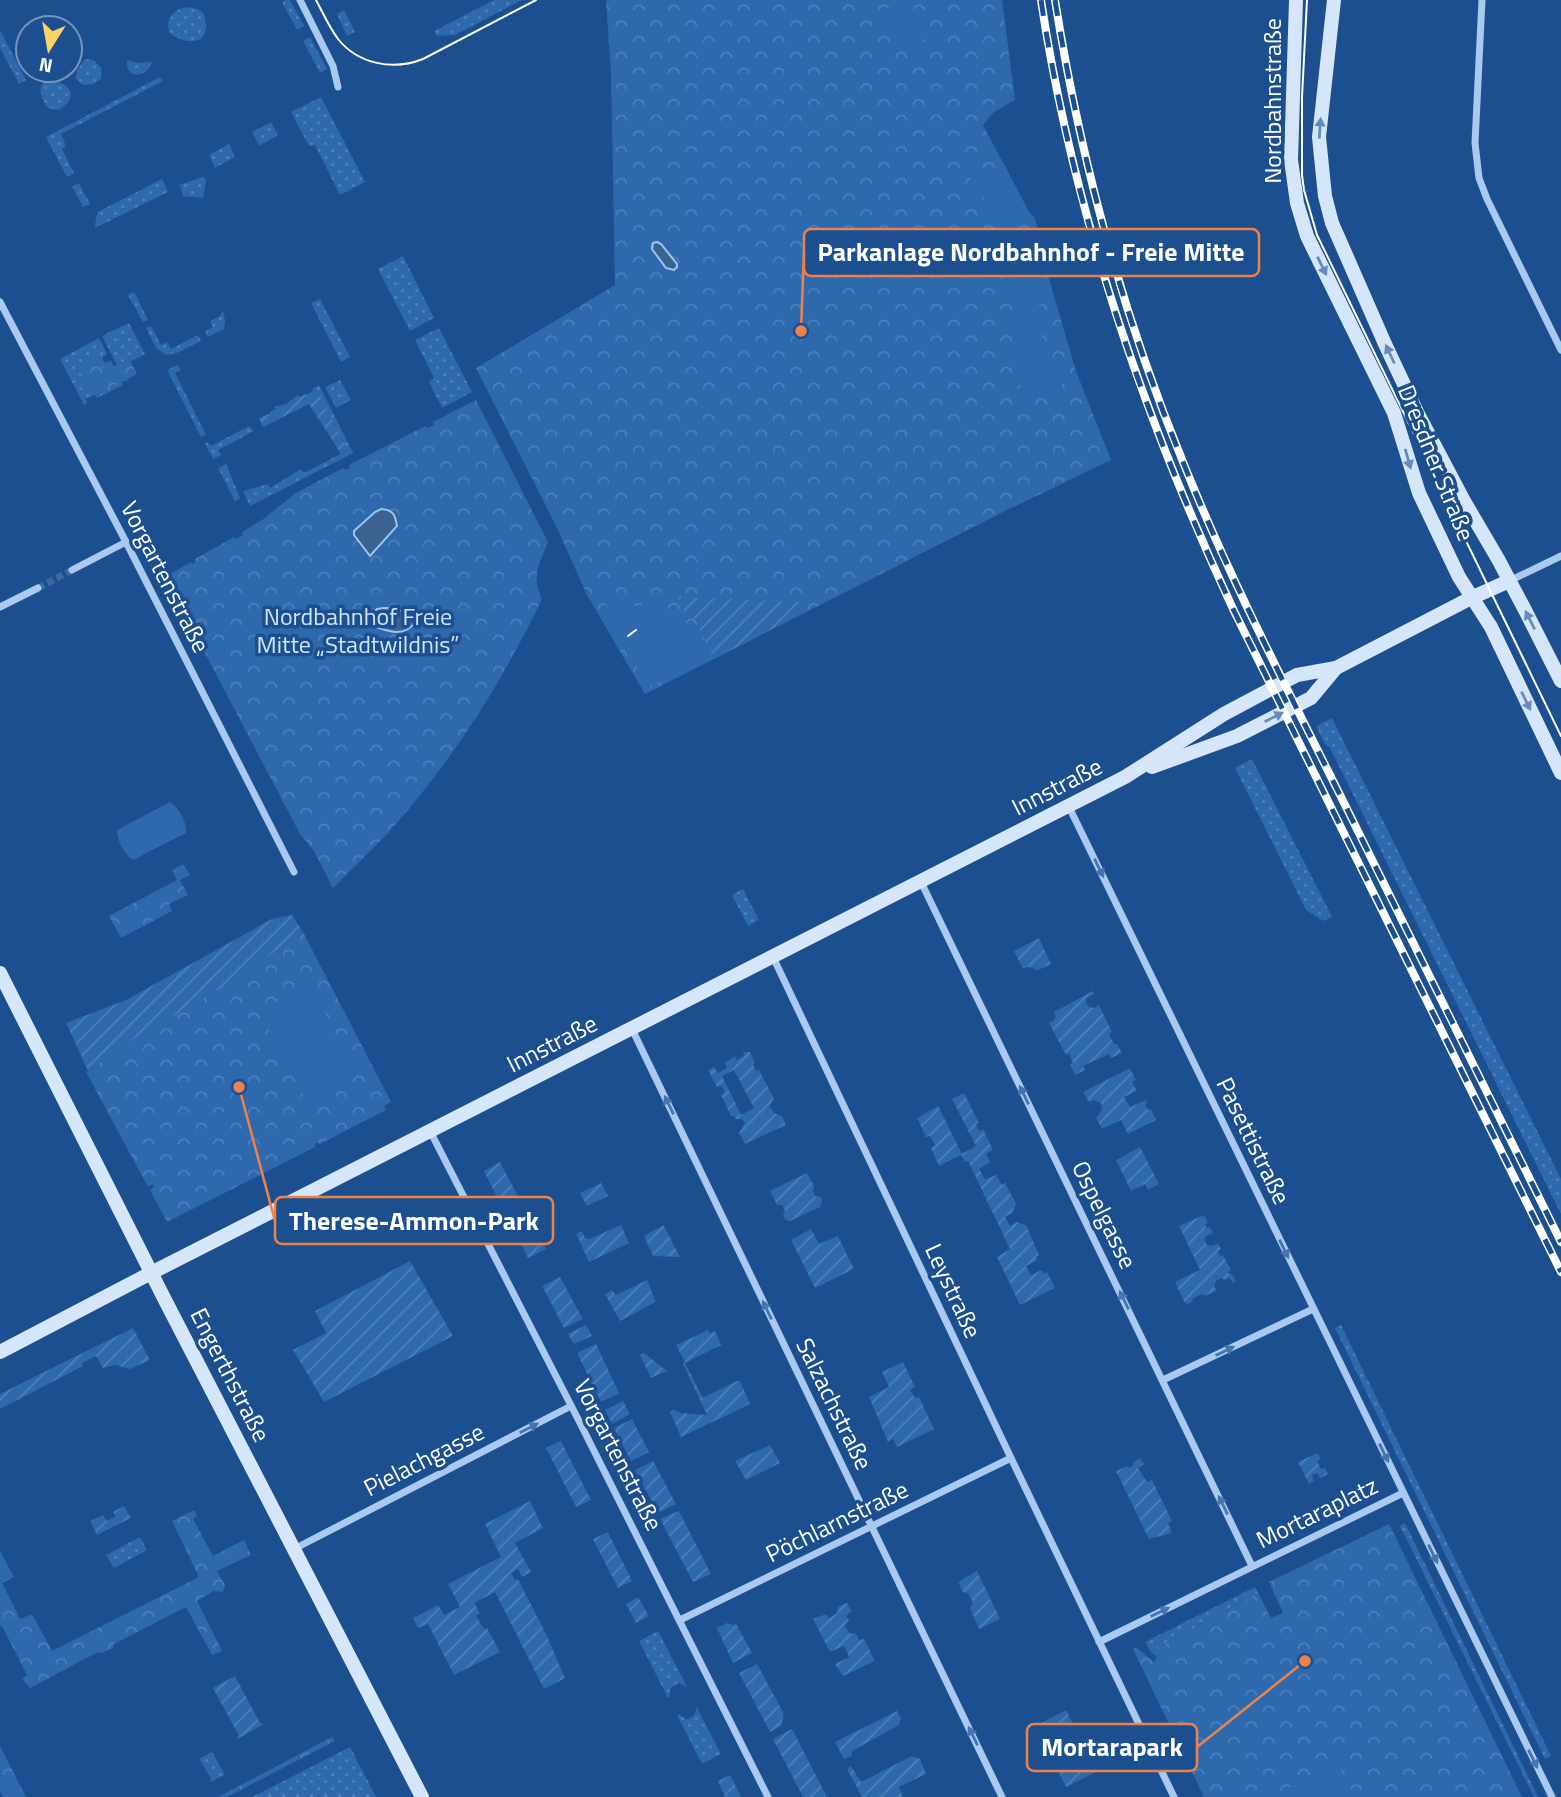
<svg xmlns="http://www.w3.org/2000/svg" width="1561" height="1797" viewBox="0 0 1561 1797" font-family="'Titillium Web',sans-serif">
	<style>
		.grass { fill: url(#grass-dots) }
		.park { fill: url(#park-crowns) }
		.garden { fill: url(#garden-furrows); fill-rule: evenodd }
		.pitch { fill: #2e69ad }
		.water { fill: #3c6290; stroke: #9cc4f0; stroke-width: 2 }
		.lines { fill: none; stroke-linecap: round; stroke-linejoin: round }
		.street-tunnel { stroke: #3d69a0; stroke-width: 7; stroke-dasharray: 7 3.5; stroke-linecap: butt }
		.street { stroke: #a9c9ee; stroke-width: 7 }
		.secondary { stroke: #d6e6fa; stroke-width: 14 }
		.tram { stroke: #fff; stroke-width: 2 }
		.rail-casing { stroke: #fff; stroke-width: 8 }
		.rail { stroke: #1b4f8f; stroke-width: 5; stroke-dasharray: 16; stroke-linecap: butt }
		.oneway { fill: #668bba }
		.oneway2 { fill: #4674ac }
		.labels { text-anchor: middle; stroke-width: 7; stroke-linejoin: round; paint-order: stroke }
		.street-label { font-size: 24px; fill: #fff; stroke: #1b4f8f }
		.park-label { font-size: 24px; fill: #cfe3fa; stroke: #1b4f8f }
		.leader { fill: none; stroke: #ee8249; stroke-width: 2.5 }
		.callout-dot { fill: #ee8249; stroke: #1b4f8f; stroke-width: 2.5 }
		.callout { fill: #1b4f8f; stroke: #ee8249; stroke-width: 2.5 }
		.callout-label { font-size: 26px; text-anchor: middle; font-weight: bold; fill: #fff }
	</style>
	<defs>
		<pattern id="grass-dots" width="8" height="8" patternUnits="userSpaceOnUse" patternTransform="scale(1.75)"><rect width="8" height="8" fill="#2e69ad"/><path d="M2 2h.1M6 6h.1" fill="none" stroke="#4d80b9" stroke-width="1.8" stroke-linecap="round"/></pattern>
		<pattern id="park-crowns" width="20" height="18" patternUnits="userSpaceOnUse" patternTransform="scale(1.75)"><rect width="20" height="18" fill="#2e69ad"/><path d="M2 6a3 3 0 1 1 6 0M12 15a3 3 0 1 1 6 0" fill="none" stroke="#4d80b9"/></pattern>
		<pattern id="garden-furrows" width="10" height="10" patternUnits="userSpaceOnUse" patternTransform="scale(1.75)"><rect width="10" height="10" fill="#2e69ad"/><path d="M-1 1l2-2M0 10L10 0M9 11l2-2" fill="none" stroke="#4d80b9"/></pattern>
	</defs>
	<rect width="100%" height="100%" fill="#1b4f8f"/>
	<g class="grass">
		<polygon points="286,0 290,0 304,26 297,30 282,2"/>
		<polygon points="494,0 522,0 455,35 437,36 434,31"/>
		<path d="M 190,7 L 198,9 L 204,14 C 205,19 207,27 205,32 C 201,48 176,40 169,32 L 168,22 C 173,11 179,8 190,7 Z"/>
		<polygon points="344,10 355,32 347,36 337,14"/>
		<polygon points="0,30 26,80 19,84 0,48"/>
		<polygon points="310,37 327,69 320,73 303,41"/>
		<polygon points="85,59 94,60 101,68 101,79 93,84 83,85 76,79 77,70"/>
		<path d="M 127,60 L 139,63 L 152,62 C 147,78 125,80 127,60 Z"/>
		<polygon points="160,77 163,81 61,134 66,146 62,149 74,173 67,177 46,137"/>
		<path d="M 49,79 C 70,83 81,97 58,110 L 48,108 C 41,99 35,84 49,79 Z"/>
		<polygon points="321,97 365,182 340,195 315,145 309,146 291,112"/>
		<polygon points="271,122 278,135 259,146 252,132"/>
		<polygon points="229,144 235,157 215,168 209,155"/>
		<polygon points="202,177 204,177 206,181 203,198 183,196 180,185"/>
		<polygon points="162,179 168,192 95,228 96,218 98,212"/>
		<polygon points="79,183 90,204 83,207 72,187"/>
		<polygon points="403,256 434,318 410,331 378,269"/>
		<polygon points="134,292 148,320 143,322 128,295"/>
		<polygon points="320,299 350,357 341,362 311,303"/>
		<polygon points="223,310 225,321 224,329 208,337 205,331 213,327 210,321 220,316"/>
		<polygon points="129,323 145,354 130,362 129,359 119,364 128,380 126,382 102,336"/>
		<polygon points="151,326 161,345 167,342 171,349 198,335 201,341 177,353 166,355 156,348 146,328"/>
		<polygon points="439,328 472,392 442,408 429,382 434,378 415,340"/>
		<polygon points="99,338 107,354 102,358 105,363 111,361 123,385 97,398 95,395 86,399 87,403 84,405 60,359"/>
		<polygon points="178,365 181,370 175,373 206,435 201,437 167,370"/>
		<polygon points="340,380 351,400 336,408 325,387"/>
		<polygon points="319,385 353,453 250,506 243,491 268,484 270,488 301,469 304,473 348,450 317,390 313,391 312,389"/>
		<polygon points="249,426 254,431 218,450 221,455 213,459 205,443 208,442 211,446"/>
		<polygon points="226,464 240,498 235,501 218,468"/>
		<polygon points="1332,718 1561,1179 1561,1214 1330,748 1325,744 1316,726"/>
		<polygon points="1252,759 1332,917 1323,921 1306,910 1235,768"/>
		<polygon points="743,889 759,920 748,926 732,895"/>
		<polygon points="1341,1325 1551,1756 1545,1759 1335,1328"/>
		<polygon points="1405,1523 1538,1797 1534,1797 1400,1526"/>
		<polygon points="140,1537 147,1550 114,1568 106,1555"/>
		<polygon points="1255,1587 1258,1593 1151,1652 1145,1642"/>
		<polygon points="658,1631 687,1687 679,1683 673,1686 670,1689 670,1697 668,1698 639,1641"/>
		<path d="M 696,1708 L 697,1708 L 721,1754 L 702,1764 L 677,1715 L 679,1714 L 685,1719 C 692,1719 696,1715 696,1708 Z"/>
		<polygon points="350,1747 376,1797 252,1797"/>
		<polygon points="212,1752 225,1775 210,1782 211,1778 199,1759"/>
	</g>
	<g class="park">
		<polygon points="606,0 1002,0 1015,100 994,112 983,125 1029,212 1035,218 1053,293 1076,371 1111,460 1005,511 645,694 587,595 557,528 476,368 615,285 611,74"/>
		<polygon points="96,358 104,371 129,359 137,374 96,396 88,387 78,368"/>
		<path d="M 476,400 L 548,542 C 539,565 531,575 542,599 C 501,684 450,765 386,835 C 369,853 350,870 333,888 L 314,851 L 300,834 L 165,577 L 191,562 L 192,564 L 196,562 L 195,559 L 234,537 L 236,539 L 243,535 L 242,532 L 262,520 L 296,493 L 343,468 L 345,470 L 350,468 L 349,465 L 425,426 L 427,428 L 434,425 L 433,422 Z"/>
		<polygon points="183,864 190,875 180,880 188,895 169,904 172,911 121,938 109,916 177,880 172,870"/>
		<polygon points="303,932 391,1102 384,1106 386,1110 320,1144 316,1142 315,1147 167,1222 150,1190 154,1187 152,1184 148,1187 86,1072 134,1039 232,981"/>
		<polygon points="194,1510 197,1516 193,1519 213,1556 244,1540 251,1555 217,1571 225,1585 223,1592 214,1591 197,1601 222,1651 212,1655 186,1607 114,1644 113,1648 102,1653 98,1652 30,1688 22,1679 27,1675 2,1626 0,1626 0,1551 14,1577 2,1583 20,1619 32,1614 52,1651 199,1577 172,1521"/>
		<polygon points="1389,1524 1522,1797 1204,1797 1133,1649 1136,1647 1154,1662 1157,1657 1151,1652 1258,1593 1271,1618 1283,1613 1269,1582"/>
		<polygon points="332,1737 335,1741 227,1797 218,1797"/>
		<polygon points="0,1746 26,1797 3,1797 0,1791"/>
	</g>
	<g class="garden">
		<polygon points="317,389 348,450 341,454 309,404 263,427 259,418 271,413 270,412 276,409 275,407 286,404 298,395 300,397 305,394 306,395"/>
		<polygon points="677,597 801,602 805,612 714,659 694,617 688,619"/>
		<polygon points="292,915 303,932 233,981 134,1039 88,1071 66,1023 126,1000 272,919"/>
		<polygon points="1039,938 1051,964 1036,971 1034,968 1027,967 1023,969 1014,951"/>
		<polygon points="1093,991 1094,994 1087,998 1086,1003 1089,1007 1094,1008 1099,1005 1112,1032 1109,1034 1114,1044 1117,1044 1122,1053 1111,1058 1109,1054 1083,1066 1085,1070 1075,1075 1070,1065 1073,1063 1069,1054 1066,1055 1049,1023 1054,1020 1056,1016 1054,1012"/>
		<path d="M 746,1052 L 750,1052 L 755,1063 L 753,1064 L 756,1071 L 759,1070 L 774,1099 L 769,1106 L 774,1113 L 782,1116 L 786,1125 L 745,1144 L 739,1133 L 745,1123 L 742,1119 L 736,1119 L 734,1116 L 731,1116 L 721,1095 L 725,1092 L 721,1086 L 717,1087 L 708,1070 L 714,1067 L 718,1073 L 727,1068 L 725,1063 L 735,1056 L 736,1060 L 744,1056 L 743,1053 ZM 734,1070 L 754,1108 L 741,1115 L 722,1076 Z"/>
		<polygon points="1130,1068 1136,1080 1132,1082 1137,1091 1124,1097 1130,1107 1146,1100 1147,1103 1145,1105 1148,1110 1151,1109 1156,1120 1128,1134 1121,1120 1102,1129 1096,1118 1102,1110 1101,1103 1094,1100 1089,1102 1083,1092"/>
		<polygon points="964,1093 979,1123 976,1124 979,1131 983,1129 993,1150 986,1154 990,1162 979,1169 985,1179 996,1175 1002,1185 1005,1183 1016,1203 1012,1213 1005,1217 1010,1226 1017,1222 1026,1225 1039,1255 1036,1257 1037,1260 1026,1266 1031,1275 1042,1270 1044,1274 1047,1272 1055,1288 1020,1305 997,1257 1010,1249 968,1161 965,1162 961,1155 939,1166 931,1148 935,1145 930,1136 926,1137 917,1118 938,1106 962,1154 976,1146 952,1099"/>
		<polygon points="1140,1147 1159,1184 1148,1190 1145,1184 1131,1191 1116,1160"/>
		<polygon points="500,1162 546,1249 528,1258 484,1171"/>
		<polygon points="807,1173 814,1186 813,1191 815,1196 821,1197 822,1200 820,1207 790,1221 786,1220 783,1215 785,1211 782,1205 777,1205 770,1191"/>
		<polygon points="601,1183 608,1196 587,1206 580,1193"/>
		<polygon points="1204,1215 1208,1223 1205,1224 1206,1228 1210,1227 1213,1233 1206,1236 1205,1240 1207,1245 1212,1246 1218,1243 1221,1249 1218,1251 1220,1256 1223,1255 1231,1270 1228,1272 1230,1275 1232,1274 1236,1281 1233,1283 1229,1278 1225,1280 1221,1278 1216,1281 1214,1286 1217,1291 1204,1296 1202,1294 1192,1299 1193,1302 1188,1304 1185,1303 1175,1282 1200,1270 1179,1226"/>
		<polygon points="621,1225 629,1243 589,1262 576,1234 582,1231 585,1238 590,1239"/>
		<polygon points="664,1225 664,1226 680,1257 653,1256 644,1236"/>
		<polygon points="811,1229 819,1244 838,1236 854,1269 815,1288 791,1240"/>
		<polygon points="410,1261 453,1336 324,1402 293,1350 326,1333 315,1311"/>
		<polygon points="560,1277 583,1319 564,1328 542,1286"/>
		<polygon points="647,1280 656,1302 620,1321 605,1294 612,1290 616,1295"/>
		<polygon points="586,1325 592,1336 574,1344 568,1334"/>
		<polygon points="133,1328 150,1360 130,1369 115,1365 103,1368 96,1356 82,1363 83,1366 0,1409 0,1394"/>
		<polygon points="708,1330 710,1333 715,1331 721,1345 685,1363 703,1398 737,1381 740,1381 750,1404 681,1437 670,1412 674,1410 681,1413 707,1415 683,1364 685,1362 676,1345"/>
		<polygon points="596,1344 619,1393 601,1402 577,1353"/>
		<polygon points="644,1353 667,1371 651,1378 640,1355"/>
		<polygon points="903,1362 915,1387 910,1390 915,1398 919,1397 934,1429 897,1447 893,1439 888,1442 869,1397 889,1387 882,1372"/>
		<polygon points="623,1401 630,1414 612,1424 605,1410"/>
		<polygon points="632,1419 649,1452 631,1461 614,1428"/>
		<polygon points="561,1441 591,1500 576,1507 546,1448"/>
		<polygon points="770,1445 780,1463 746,1480 735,1461"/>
		<polygon points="1317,1453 1321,1459 1317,1461 1321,1469 1325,1468 1328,1474 1320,1478 1317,1473 1312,1475 1314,1481 1309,1484 1298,1462"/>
		<polygon points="1140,1458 1144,1464 1138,1468 1147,1482 1152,1480 1172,1521 1168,1523 1172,1533 1149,1539 1116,1471 1127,1466 1131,1468 1135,1461"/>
		<polygon points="653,1461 676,1504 658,1513 635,1470"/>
		<polygon points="530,1501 543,1528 515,1543 531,1572 522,1577 518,1569 511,1573 515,1580 518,1579 546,1634 565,1678 544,1689 495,1592 474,1603 480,1613 476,1616 484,1629 487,1628 500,1652 454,1675 428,1624 418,1628 413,1618 438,1605 444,1615 460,1607 448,1584 501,1557 485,1524"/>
		<polygon points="124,1506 131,1518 97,1535 90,1521 103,1515 107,1521 116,1516 113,1512"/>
		<polygon points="679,1511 711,1574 693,1582 660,1519"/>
		<polygon points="608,1532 632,1581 618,1588 593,1539"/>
		<polygon points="977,1571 1000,1619 979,1629 970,1608 973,1603 968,1593 963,1592 958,1582"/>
		<polygon points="638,1597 649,1616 636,1623 626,1604"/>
		<polygon points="847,1603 852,1611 846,1616 849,1620 845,1626 849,1633 856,1634 859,1640 864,1639 875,1661 843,1676 835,1664 849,1657 844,1646 830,1652 813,1619 826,1614 829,1618 837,1613 838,1607"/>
		<polygon points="727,1623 733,1625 736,1624 752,1653 733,1663 717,1628"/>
		<polygon points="757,1664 784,1714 781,1726 770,1732 739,1673"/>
		<polygon points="235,1676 260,1723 264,1724 237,1739 238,1734 213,1688"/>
		<polygon points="1066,1710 1096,1772 1066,1787 1036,1726"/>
		<polygon points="897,1711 901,1718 899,1725 852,1751 851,1756 844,1759 835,1742"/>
		<polygon points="792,1729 827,1797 803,1797 773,1739"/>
		<polygon points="912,1756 920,1759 926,1774 899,1787 903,1797 862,1797 847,1769 851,1766 861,1782"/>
		<polygon points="730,1775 741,1797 725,1797 718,1781"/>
	</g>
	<g class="pitch">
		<polygon points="903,0 908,0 930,35 906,50 882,13"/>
		<polygon points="1004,164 1029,212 1003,221 969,179"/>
		<path d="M 1032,252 L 1042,300 L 1039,302 L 1040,332 L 1045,349 L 1052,359 L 1062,385 C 1055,387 1047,390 1044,398 L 1019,385 L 1014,373 L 1014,318 L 1012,317 L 1013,288 L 1009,255 Z"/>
		<path d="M 605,602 L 640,607 L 645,602 C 656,602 663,600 669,610 L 681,612 L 705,659 L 648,687 Z"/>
		<path d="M 170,802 C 179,808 187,822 186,833 L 133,860 C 124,854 117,841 117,830 Z"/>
		<polygon points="310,983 356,1077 307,1102 259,1011"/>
		<polygon points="1338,1764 1355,1797 1269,1797"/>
	</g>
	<g class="water">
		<polygon points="657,242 661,244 677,264 677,267 674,270 666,268 652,249 653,243"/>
		<path d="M 381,509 C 393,510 395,514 397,526 L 370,556 L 354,535 L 354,531 L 375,512 Z"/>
		<path d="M 384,608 C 396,608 409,610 415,622 C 405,637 390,632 376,627 L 373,621 L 373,613 L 377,609 Z"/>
	</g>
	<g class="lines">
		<polyline class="street-tunnel" points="38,588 72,570"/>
		<g class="street">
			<polyline points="300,0 333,66 338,87"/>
			<polyline points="1482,0 1475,143 1479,178 1487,199 1561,350"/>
			<polyline points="0,302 126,542 294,872"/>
			<polyline points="72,570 126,542"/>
			<polyline points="1509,581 1561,556"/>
			<polyline points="0,607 38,588"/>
			<polyline points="1069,807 1552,1797"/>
			<polyline points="921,882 1252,1566"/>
			<polyline points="773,957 1011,1458 1174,1797"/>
			<polyline points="632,1029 1002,1797"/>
			<polyline points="430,1131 578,1419 768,1797"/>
			<polyline points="1163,1380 1313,1309"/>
			<polyline points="294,1549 571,1406"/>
			<polyline points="680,1620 1011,1458"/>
			<polyline points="1099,1642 1403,1493"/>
		</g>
		<g class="secondary">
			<polyline points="1296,0 1291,160 1297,203 1307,236 1394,413 1419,493 1459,577 1491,627 1561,773"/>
			<polyline points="1334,0 1319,137 1325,196 1332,223 1385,344 1417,412 1464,501 1498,559 1525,610 1561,681"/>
			<polyline points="1152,767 1237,736 1311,698 1336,668"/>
			<polyline points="0,973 165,1300 422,1797"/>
			<polyline points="0,1352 151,1273 1125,777 1224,714 1297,675 1336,668 1471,598 1509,581"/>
		</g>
		<g class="tram">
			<path d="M 316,0 C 323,13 329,27 338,39 C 358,64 393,71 423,59 L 536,0"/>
			<polyline points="1307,0 1302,97 1302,175 1304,190 1317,235 1561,736"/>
			<polyline points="628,636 636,630"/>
		</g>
		<g class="rail-casing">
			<g id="rail">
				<path d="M 1041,0 C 1073,213 1143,416 1234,611 L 1561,1272"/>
				<path d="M 1055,0 C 1080,158 1122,313 1183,462 C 1231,582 1291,696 1348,811 C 1419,955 1490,1098 1561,1242"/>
			</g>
		</g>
		<use href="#rail" class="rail"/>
	</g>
	<defs><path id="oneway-solid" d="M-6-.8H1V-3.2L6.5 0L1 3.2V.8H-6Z" transform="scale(1.75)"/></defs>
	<g class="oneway">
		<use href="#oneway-solid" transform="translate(1320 128) rotate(-86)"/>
		<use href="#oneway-solid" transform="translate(1322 266) rotate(64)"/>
		<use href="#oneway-solid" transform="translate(1390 354) rotate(-115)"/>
		<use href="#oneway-solid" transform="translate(1408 459) rotate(74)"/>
		<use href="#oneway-solid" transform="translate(1530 620) rotate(-117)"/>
		<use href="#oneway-solid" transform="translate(1526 701) rotate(64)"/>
		<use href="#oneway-solid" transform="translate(1274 717) rotate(-27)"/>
	</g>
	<g class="oneway2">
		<use href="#oneway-solid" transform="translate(1099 868) rotate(64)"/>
		<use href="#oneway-solid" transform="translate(1024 1095) rotate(-116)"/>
		<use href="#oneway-solid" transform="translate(669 1105) rotate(-116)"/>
		<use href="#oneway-solid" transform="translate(1284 1249) rotate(64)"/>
		<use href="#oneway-solid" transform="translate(1124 1300) rotate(-116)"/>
		<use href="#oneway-solid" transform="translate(767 1310) rotate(-116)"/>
		<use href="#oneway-solid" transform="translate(1225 1351) rotate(-26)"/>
		<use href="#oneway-solid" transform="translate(529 1428) rotate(-27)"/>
		<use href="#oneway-solid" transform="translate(1384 1453) rotate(64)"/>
		<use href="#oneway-solid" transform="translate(1223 1505) rotate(-116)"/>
		<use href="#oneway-solid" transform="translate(1433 1554) rotate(64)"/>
		<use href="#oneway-solid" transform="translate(1160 1612) rotate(-26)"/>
		<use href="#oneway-solid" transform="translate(973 1736) rotate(-116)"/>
		<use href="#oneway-solid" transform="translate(1533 1759) rotate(64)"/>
	</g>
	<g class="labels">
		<g class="street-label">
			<text transform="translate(1273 101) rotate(-90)" y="8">Nordbahnstraße</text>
			<text transform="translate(1436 463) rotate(68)" y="8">Dresdner Straße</text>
			<text transform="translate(165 577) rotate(63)" y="8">Vorgartenstraße</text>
			<text transform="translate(1057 787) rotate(-27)" y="8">Innstraße</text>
			<text transform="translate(552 1044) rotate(-27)" y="8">Innstraße</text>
			<text transform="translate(1253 1141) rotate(64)" y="8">Pasettistraße</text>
			<text transform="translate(1104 1215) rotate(64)" y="8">Ospelgasse</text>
			<text transform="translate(953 1291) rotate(65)" y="8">Leystraße</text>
			<text transform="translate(230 1375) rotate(63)" y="8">Engerthstraße</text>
			<text transform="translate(834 1404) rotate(64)" y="8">Salzachstraße</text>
			<text transform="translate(618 1455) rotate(63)" y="8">Vorgartenstraße</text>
			<text transform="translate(424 1460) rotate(-27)" y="8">Pielachgasse</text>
			<text transform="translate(1317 1513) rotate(-26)" y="8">Mortaraplatz</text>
			<text transform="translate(837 1522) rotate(-26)" y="8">Pöchlarnstraße</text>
		</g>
		<g class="park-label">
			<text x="358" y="625">Nordbahnhof Freie<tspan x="358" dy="28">Mitte „Stadtwildnis”</tspan></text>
		</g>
	</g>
	<path class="leader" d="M801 331L804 252M239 1087L275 1221M1305 1661L1197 1747"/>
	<g class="callout-dot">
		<circle cx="801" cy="331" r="7"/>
		<circle cx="239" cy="1087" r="7"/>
		<circle cx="1305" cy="1661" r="7"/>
	</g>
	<g class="callout">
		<rect x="804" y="229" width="455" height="47" rx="7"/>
		<rect x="275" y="1197" width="278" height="47" rx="7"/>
		<rect x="1027" y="1724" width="170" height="47" rx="7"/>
	</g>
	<g class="callout-label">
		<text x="1031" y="261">Parkanlage Nordbahnhof - Freie Mitte</text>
		<text x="414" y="1230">Therese-Ammon-Park</text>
		<text x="1112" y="1756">Mortarapark</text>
	</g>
	<g transform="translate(49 49) rotate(191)"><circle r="33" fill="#1b4f8f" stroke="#7695bc" stroke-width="2"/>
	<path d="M0-5L12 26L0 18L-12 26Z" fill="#ffd166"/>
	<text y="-10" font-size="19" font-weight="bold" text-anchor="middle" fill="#ffffff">N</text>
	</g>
</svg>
